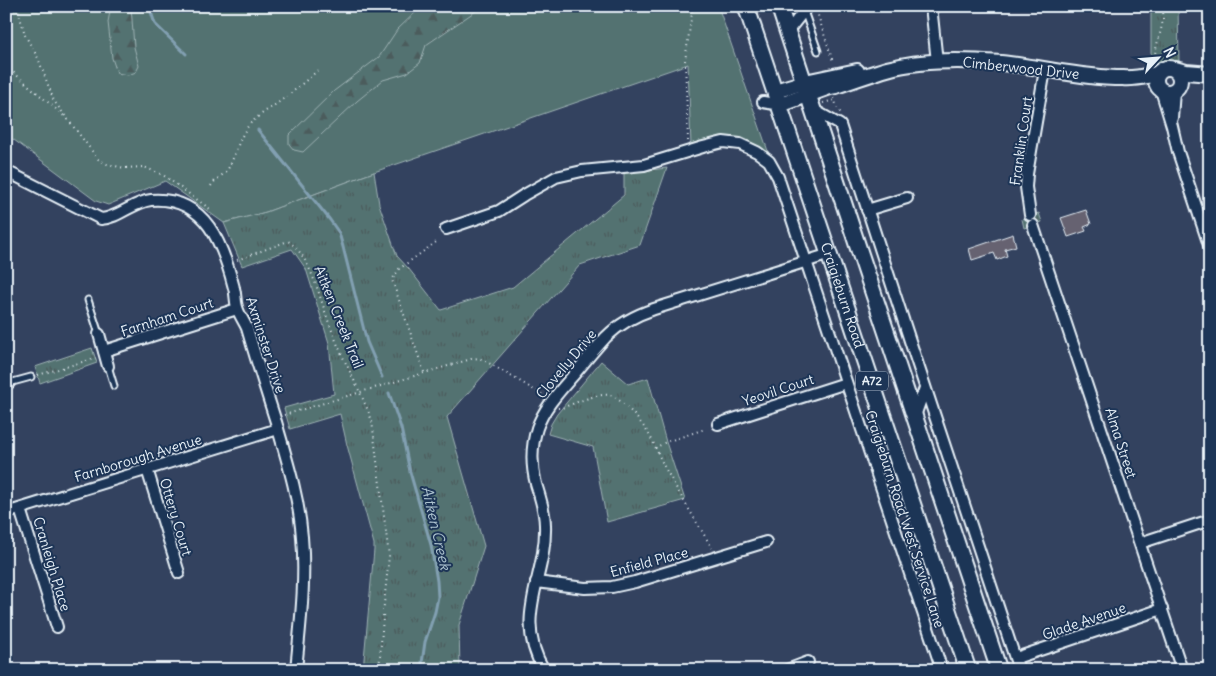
<svg xmlns="http://www.w3.org/2000/svg" width="1216" height="676" viewBox="0 0 1216 676" font-family="Delius,sans-serif">
	<style>
		.green { fill: #537271; stroke: #9eb2b4 }
		.forest { fill: url(#forest-firs); stroke: #9eb2b4 }
		.park { fill: url(#park-tufts); stroke: #9eb2b4 }
		.lines { fill: none; stroke-linecap: round; stroke-linejoin: round }
		.stream { stroke: #82a0b2; stroke-width: 3 }
		.building { fill: #666271; stroke: #e8f1f8 }
		.lane-casing { stroke: #e8f1f8; stroke-width: 9 }
		.street-casing { stroke: #e8f1f8; stroke-width: 14 }
		.secondary-casing { stroke: #e8f1f8; stroke-width: 18 }
		.primary-casing { stroke: #e8f1f8; stroke-width: 19 }
		.path { stroke: #e8f1f8; stroke-width: 2; stroke-dasharray: 1 4; stroke-linecap: butt }
		.lane { stroke: #1d3557; stroke-width: 5 }
		.street { stroke: #1d3557; stroke-width: 10 }
		.secondary { stroke: #1d3557; stroke-width: 14 }
		.primary { stroke: #1d3557; stroke-width: 15 }
		.labels { text-anchor: middle; stroke-width: 4; stroke-linejoin: round; paint-order: stroke }
		.shield { fill: #1d3557; stroke: #abb9c8; stroke-width: 1 }
		.shield-label { font-size: 12px; font-weight: bold; fill: #e8f1f8 }
		.street-label { font-size: 14px; fill: #e8f1f8; stroke: #1d3557 }
		.water-label { font-size: 15px; font-style: italic; fill: #acc2cf; stroke: #1d3557 }
	</style>
	<defs>
		<pattern id="forest-firs" width="22" height="20" patternUnits="userSpaceOnUse" patternTransform="scale(1.25)"><rect width="22" height="20" fill="#537271"/><path d="M5 1l3.5 6h-7zM16 11l3.5 6h-7z" fill="#4c5b5c"/></pattern>
		<pattern id="park-tufts" width="24" height="20" patternUnits="userSpaceOnUse" patternTransform="scale(1.25)"><rect width="24" height="20" fill="#537271"/><path d="M3 7l-1-3M5 7V3M7 7l1-3M15 17l-1-3M17 17v-4M19 17l1-3" fill="none" stroke="#4c5b5c"/></pattern>
	</defs>
	<rect width="100%" height="100%" fill="#33425f"/>
	<filter id="ink" filterUnits="userSpaceOnUse"><feTurbulence type="fractalNoise" baseFrequency=".02" numOctaves="2"/><feDisplacementMap in="SourceGraphic" scale="10" xChannelSelector="R" yChannelSelector="G"/><feConvolveMatrix kernelMatrix="1 2 1 2 8 2 1 2 1" color-interpolation-filters="sRGB"/></filter>
	<g filter="url(#ink)">
		<polygon class="green" points="6,6 718,6 769,154 757,147 741,139 714,138 691,146 688,64 374,172 266,212 224,223 165,181 108,205 96,201 6,134"/>
		<g class="forest">
			<polygon points="111,6 131,6 134,47 139,66 136,72 128,75 117,73 112,58 108,22"/>
			<polygon points="422,6 483,6 426,45 420,63 407,73 383,80 357,101 303,152 294,150 289,144 289,135 334,91 379,57 397,30"/>
		</g>
		<g class="park">
			<polygon points="1151,6 1178,6 1179,61 1151,62"/>
			<polygon points="667,168 640,245 580,265 447,417 484,546 459,625 460,670 363,670 374,550 374,544 347,445 340,414 290,429 284,408 334,394 329,343 306,269 292,249 242,266 224,223 266,212 374,172 379,204 397,256 409,269 441,310 513,287 624,195 624,173"/>
			<polygon points="1039,213 1042,222 1024,228 1022,219"/>
			<polygon points="92,348 97,363 40,383 35,367"/>
			<polygon points="601,361 628,384 648,378 666,442 685,500 607,522 593,447 548,434 551,424 557,414"/>
		</g>
		<g class="lines">
			<g class="stream">
				<polyline points="149,6 155,24 186,54"/>
				<polyline points="258,130 330,220 339,233 343,247 367,342 382,377"/>
				<polyline points="389,393 401,428 410,472 431,545 437,581 438,597 435,612 425,642 421,670"/>
			</g>
		</g>
		<g class="building">
			<polygon points="1086,210 1091,224 1084,227 1086,231 1068,237 1061,218"/>
			<polygon points="1013,234 1016,246 1005,249 1007,256 997,260 994,253 972,260 969,249"/>
		</g>
		<g class="lines">
			<g class="lane-casing">
				<g id="lane">
					<polyline points="804,11 818,51"/>
					<polyline points="88,300 99,334"/>
					<polyline points="108,366 114,386"/>
					<polyline points="9,383 31,377"/>
				</g>
			</g>
			<g class="street-casing">
				<g id="street">
					<polyline points="931,6 937,62"/>
					<polyline points="788,31 804,11 803,6"/>
					<polyline points="1161,90 1172,126 1178,152 1210,248"/>
					<polyline points="763,102 780,105"/>
					<polyline points="814,110 840,125 912,347 1019,670"/>
					<polyline points="1172,118 1174,91"/>
					<path d="M 6,171 L 101,219 C 119,218 133,202 151,200 C 206,196 223,245 234,288 C 236,295 235,301 237,307 C 239,315 244,321 247,328 C 256,359 266,391 276,422 C 287,460 299,498 302,537 C 306,581 300,626 296,670"/>
					<polyline points="867,210 907,198"/>
					<polyline points="1030,215 1026,187 1027,174 1045,70"/>
					<polyline points="1033,225 1182,670"/>
					<polyline points="446,229 499,211 524,195 556,177 582,171 644,165 703,147 723,142 740,144 757,152 769,161 778,177 942,670"/>
					<polyline points="99,334 108,366"/>
					<polyline points="104,351 237,309"/>
					<polyline points="6,384 9,383"/>
					<polyline points="915,416 925,388"/>
					<polyline points="718,424 846,383"/>
					<polyline points="147,469 179,573"/>
					<polyline points="20,509 57,627"/>
					<polyline points="6,513 278,429"/>
					<polyline points="1140,543 1210,520"/>
					<polyline points="536,582 585,588 612,587 635,582 766,542"/>
					<polyline points="1016,658 1162,609"/>
					<path d="M 544,670 C 512,617 547,577 545,525 C 545,511 540,497 536,484 C 531,465 531,447 537,428 C 544,408 558,393 571,378 C 583,364 594,350 606,337 C 620,323 636,315 654,309 L 830,254"/>
					<polyline points="787,670 808,662"/>
				</g>
			</g>
			<g class="secondary-casing">
				<g id="secondary">
					<circle cx="1168" cy="80" r="12"/>
					<polyline points="1175,69 1186,72 1210,74"/>
					<polyline points="775,91 805,82 857,71"/>
					<path d="M 780,105 L 830,87 L 836,86 C 853,80 870,74 887,69 C 924,59 964,60 1001,63 C 1042,67 1082,78 1123,78 C 1134,79 1146,76 1157,74"/>
				</g>
			</g>
			<g class="primary-casing">
				<g id="primary">
					<path id="s1" d="M 746,6 L 968,670"/>
					<polyline points="779,6 857,244 999,670"/>
				</g>
			</g>
			<g class="path">
				<polyline points="17,6 25,35 38,58 54,101 98,159 107,164 124,168 144,167 163,175 210,209 209,211"/>
				<polyline points="815,6 833,62"/>
				<path d="M 1154,63 C 1155,42 1165,28 1163,6"/>
				<polyline points="6,66 64,116"/>
				<polyline points="834,98 838,110 842,114"/>
				<polyline points="823,103 835,100"/>
				<polyline points="688,141 685,61 693,6"/>
				<path d="M 211,186 C 216,178 225,175 229,167 C 236,154 239,137 249,125 C 258,115 271,108 282,100 C 296,90 308,78 321,68"/>
				<path d="M 237,260 L 288,241 C 297,247 304,257 309,268 C 319,289 324,312 333,333 C 344,363 361,391 372,421 L 389,556 L 384,604 L 379,670"/>
				<polyline points="424,372 392,280 399,269 439,240"/>
				<polyline points="38,375 96,358"/>
				<path d="M 558,408 L 562,408 C 575,403 597,393 610,395 C 620,397 643,424 648,433 C 655,444 659,457 665,468 C 680,495 696,521 712,548"/>
				<polyline points="284,415 471,359 479,358 487,362 543,395"/>
				<polyline points="655,448 666,442 705,429"/>
			</g>
			<use href="#lane" class="lane"/>
			<use href="#street" class="street"/>
			<use href="#secondary" class="secondary"/>
			<use href="#primary" class="primary"/>
		</g>
	</g>
	<g class="labels">
		<rect class="shield" x="856" y="371.5" width="32" height="19" rx="4"/>
		<g class="shield-label">
			<text x="872" y="385">A72</text>
		</g>
		<g class="street-label">
			<text transform="translate(1021 68) rotate(6)" y="5">Cimberwood Drive</text>
			<text transform="translate(1021 141) rotate(-82)" y="5">Franklin Court</text>
			<text dy="5" stroke="none"><textPath href="#s1" startOffset="305">Craigieburn Road</textPath></text>
			<text transform="translate(167 317) rotate(-18)" y="5">Farnham Court</text>
			<text transform="translate(339 317) rotate(68)" y="5">Aitken Creek Trail</text>
			<text transform="translate(266 345) rotate(72)" y="5">Axminster Drive</text>
			<text transform="translate(566 364) rotate(-50)" y="5">Clovelly Drive</text>
			<text transform="translate(778 390) rotate(-18)" y="5">Yeovil Court</text>
			<text transform="translate(1121 443) rotate(72)" y="5">Alma Street</text>
			<text transform="translate(138 458) rotate(-17)" y="5">Farnborough Avenue</text>
			<text transform="translate(176 517) rotate(73)" y="5">Ottery Court</text>
			<text transform="translate(905 519) rotate(72)" y="5">Craigieburn Road West Service Lane</text>
			<text transform="translate(649 562) rotate(-15)" y="5">Enfield Place</text>
			<text transform="translate(52 564) rotate(73)" y="5">Cranleigh Place</text>
			<text transform="translate(1084 621) rotate(-19)" y="5">Glade Avenue</text>
		</g>
		<g class="water-label">
			<text transform="translate(436 528) rotate(77)" y="5">Aitken Creek</text>
		</g>
	</g>
	<rect width="1216" height="676" fill="none" stroke="#1d3557" stroke-width="25"/>
	<rect x="12" y="12" width="1191" height="651" fill="none" stroke="#e8f1f8" stroke-width="2" filter="url(#ink)"/>
	<g transform="translate(1158 58) rotate(64)" stroke="#1d3557" stroke-width="4" paint-order="stroke">
	<path d="M0-4L9 19L0 12L-9 19Z" fill="#e8f1f8"/>
	<text y="-8" font-size="14" font-weight="bold" text-anchor="middle" fill="#e8f1f8">N</text>
	</g>
</svg>
